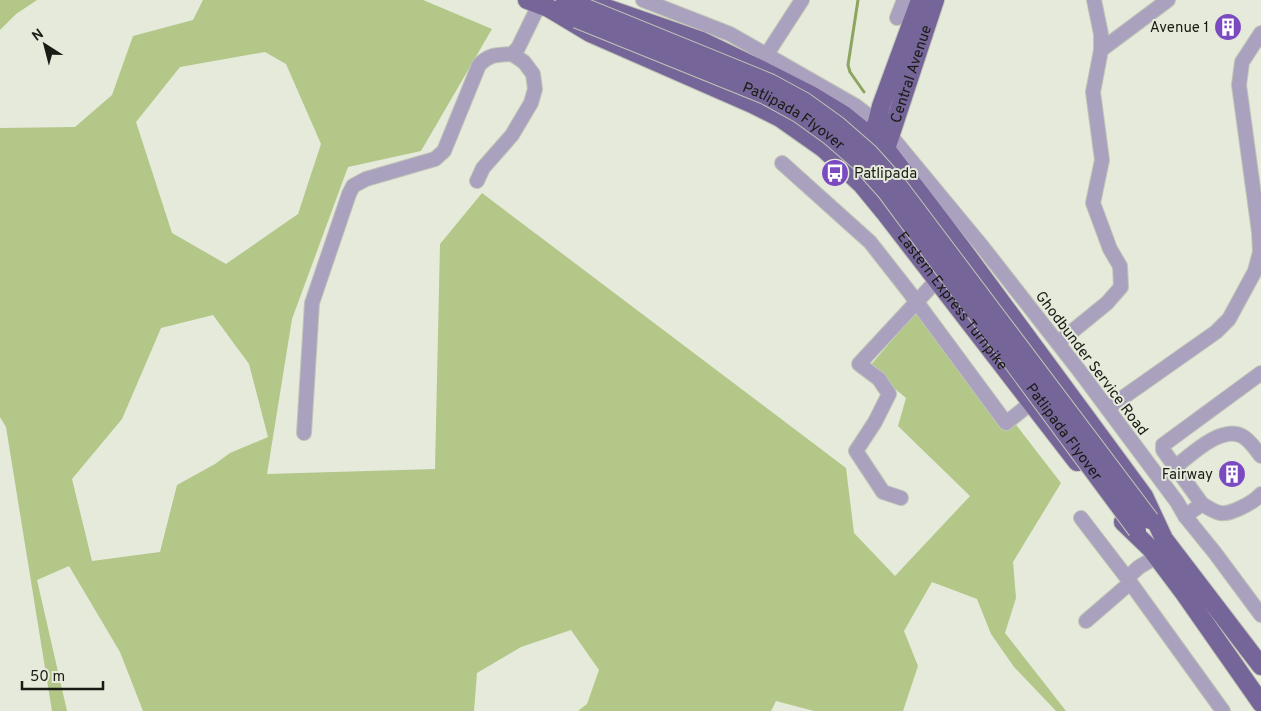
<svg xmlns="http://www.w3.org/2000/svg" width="1261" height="711" viewBox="0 0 1261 711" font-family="Overpass,sans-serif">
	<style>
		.green { fill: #b2c788; fill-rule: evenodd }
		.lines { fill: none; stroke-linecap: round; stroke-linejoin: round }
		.stream { stroke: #8ea461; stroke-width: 3 }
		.minor-casing { stroke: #c0c5b7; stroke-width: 16 }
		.major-casing { stroke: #c0c5b7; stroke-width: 20 }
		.minor { stroke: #aaa1be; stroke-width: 14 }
		.major { stroke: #766598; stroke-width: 18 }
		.major-bridge-casing { stroke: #c0c5b7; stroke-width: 20; stroke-linecap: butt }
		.major-bridge { stroke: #766598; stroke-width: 18 }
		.labels { text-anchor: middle; stroke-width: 4; stroke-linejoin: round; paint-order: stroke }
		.poi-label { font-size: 15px; fill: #191b15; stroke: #e5eadb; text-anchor: end }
		.street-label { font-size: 15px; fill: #191b15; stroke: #e5eadb }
	</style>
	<rect width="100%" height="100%" fill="#e5eadb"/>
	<g class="green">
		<polygon points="0,0 37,0 16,14 0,30"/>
		<path d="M 203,0 L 423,0 L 492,29 L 421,151 L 348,167 L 292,319 L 267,474 L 435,469 L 440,244 L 482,193 L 846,468 L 854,533 L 895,576 L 970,496 L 898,426 L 906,398 L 869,367 L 923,304 L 1061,483 L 1013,562 L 1016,598 L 1005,633 L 1066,711 L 1056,711 L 1014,667 L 991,634 L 977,599 L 932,582 L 904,631 L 918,666 L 903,711 L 814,711 L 776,701 L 771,711 L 578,711 L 587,704 L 599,670 L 571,630 L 521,647 L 477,673 L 474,711 L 143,711 L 120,652 L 69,566 L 37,580 L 67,711 L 52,711 L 6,427 L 0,417 L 0,128 L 75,127 L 112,95 L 133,36 L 193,20 ZM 265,52 L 286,64 L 321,144 L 298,214 L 226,264 L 172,233 L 136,122 L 180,67 ZM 213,315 L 249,364 L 268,437 L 230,453 L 215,464 L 177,485 L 160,552 L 92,561 L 72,479 L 122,419 L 161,328 Z"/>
	</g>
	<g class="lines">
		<polyline class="stream" points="858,0 848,65 850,72 864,92"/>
		<g class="minor-casing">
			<g id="minor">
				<polyline points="643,0 730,34 856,106 877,122"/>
				<polyline points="897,18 904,0"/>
				<polyline points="1101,50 1168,0"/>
				<polyline points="767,54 802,0"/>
				<polyline points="890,135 981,245 1078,369 1177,502 1185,516 1215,553 1261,615"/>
				<polyline points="782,163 870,242 910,293 1006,423 1031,403"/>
				<polyline points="477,181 483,168 512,135 531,103 535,89 533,74 524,62 512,54"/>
				<polyline points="1058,343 1107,303 1121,287 1120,266 1110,249 1093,203 1102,160 1093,92 1101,50 1101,34 1094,0"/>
				<polyline points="1108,408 1216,332 1229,319 1255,271 1260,252 1259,232 1239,85 1242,62 1261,33"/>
				<path d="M 304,433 L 312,303 L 349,194 L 353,186 L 366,179 L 435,159 L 444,151 L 479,65 C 489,54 497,55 512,54 L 518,48 L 539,5"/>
				<path d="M 1175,467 C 1191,455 1221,425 1242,436 C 1250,440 1256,450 1261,456"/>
				<polyline points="901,498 883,492 856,451 875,422 889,394 879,379 859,364 937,280"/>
				<path d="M 1202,504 C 1207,507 1214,512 1220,513 C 1231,515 1254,502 1261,494"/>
				<polyline points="1185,516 1202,504 1163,450 1163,445 1261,373"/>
				<polyline points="1081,518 1127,578 1223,711"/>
				<polyline points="1127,578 1139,567 1156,557"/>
				<polyline points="1086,621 1130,583"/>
			</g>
		</g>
		<g class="major-casing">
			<g id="major">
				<polyline points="527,0 559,12"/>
				<polyline points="565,0 581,6"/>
				<polyline points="592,3 702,41 764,71 811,95 844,115 886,149 963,250 1144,496 1164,539 1261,666"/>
				<path id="s1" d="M 550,9 L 590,33 L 752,104 L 780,118 L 824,149 L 862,185 L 885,213 L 1077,462"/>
				<polyline points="867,145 877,122 881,106 920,0"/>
				<path id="s2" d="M 880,157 L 886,149 L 935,0"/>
				<polyline points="1123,522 1151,549 1184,593 1261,703"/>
			</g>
		</g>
		<use href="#minor" class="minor"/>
		<use href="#major" class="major"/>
		<g class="major-bridge-casing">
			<g id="major-bridge">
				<polyline points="581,6 770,83 805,102 837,125 869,153 896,183 1150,520"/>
				<path id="s3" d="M 577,19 L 765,95 L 798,113 L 830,136 L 860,162 L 886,191 L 1137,530"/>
			</g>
		</g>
		<use href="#major-bridge" class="major-bridge"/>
	</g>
	<defs>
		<g id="building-disc" transform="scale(1.4375)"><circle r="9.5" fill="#7b49c0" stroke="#e5eadb"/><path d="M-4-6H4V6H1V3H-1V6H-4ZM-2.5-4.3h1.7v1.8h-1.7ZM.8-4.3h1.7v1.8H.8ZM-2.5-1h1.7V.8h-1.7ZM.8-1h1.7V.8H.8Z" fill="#fff"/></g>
		<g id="bus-disc" transform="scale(1.4375)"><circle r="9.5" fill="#7b49c0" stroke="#e5eadb"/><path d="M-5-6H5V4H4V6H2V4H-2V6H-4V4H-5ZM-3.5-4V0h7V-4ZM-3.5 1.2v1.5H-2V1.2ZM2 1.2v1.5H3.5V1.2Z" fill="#fff"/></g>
	</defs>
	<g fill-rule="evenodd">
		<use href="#building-disc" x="1228" y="27"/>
		<use href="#bus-disc" x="835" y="173"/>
		<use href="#building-disc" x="1232" y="474"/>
	</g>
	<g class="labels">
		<g class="poi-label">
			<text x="1209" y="32">Avenue 1</text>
			<text x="854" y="178" text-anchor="start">Patlipada</text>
			<text x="1213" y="479">Fairway</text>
		</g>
		<g class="street-label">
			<text dy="5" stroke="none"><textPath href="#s2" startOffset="89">Central Avenue</textPath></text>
			<text dy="5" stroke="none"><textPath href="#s3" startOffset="238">Patlipada Flyover</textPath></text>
			<text dy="5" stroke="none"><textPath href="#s1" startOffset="508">Eastern Express Turnpike</textPath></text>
			<text transform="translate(1092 363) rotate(53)" y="5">Ghodbunder Service Road</text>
			<text dy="5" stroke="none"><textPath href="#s3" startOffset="658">Patlipada Flyover</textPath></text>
		</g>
	</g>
	<g transform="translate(45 45) rotate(324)" stroke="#e5eadb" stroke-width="4" paint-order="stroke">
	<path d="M0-4L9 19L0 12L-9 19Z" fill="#191b15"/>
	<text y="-8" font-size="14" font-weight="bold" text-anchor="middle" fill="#191b15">N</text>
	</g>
	<path d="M22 681v8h81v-8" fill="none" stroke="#191b15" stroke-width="2.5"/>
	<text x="30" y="681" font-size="15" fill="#191b15" stroke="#e5eadb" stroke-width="4" paint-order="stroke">50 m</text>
</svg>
